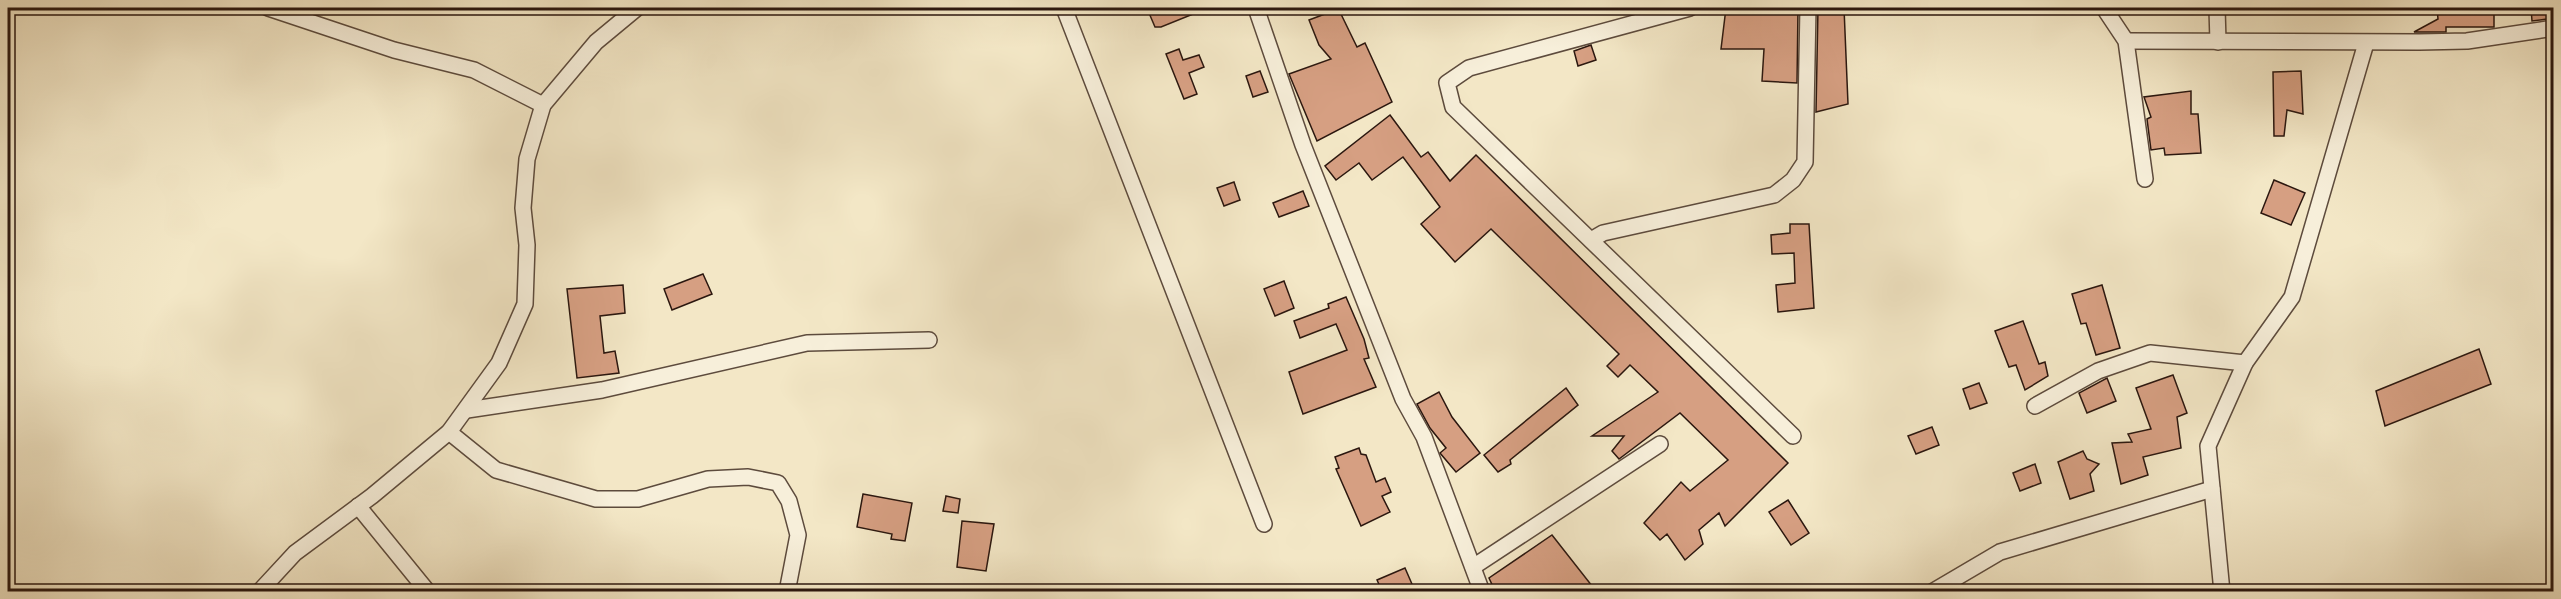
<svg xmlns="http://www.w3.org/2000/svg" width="2561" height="599" viewBox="0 0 2561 599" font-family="'Libre Bodoni',serif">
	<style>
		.building { fill: #d69f82; stroke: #2b170f; stroke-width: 1.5 }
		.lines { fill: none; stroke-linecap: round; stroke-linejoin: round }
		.minor-casing { stroke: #5d4b3d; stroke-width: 18 }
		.minor { stroke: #f7efda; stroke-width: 15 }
	</style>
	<rect width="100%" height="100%" fill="#f3e7c6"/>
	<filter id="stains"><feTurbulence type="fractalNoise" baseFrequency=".00333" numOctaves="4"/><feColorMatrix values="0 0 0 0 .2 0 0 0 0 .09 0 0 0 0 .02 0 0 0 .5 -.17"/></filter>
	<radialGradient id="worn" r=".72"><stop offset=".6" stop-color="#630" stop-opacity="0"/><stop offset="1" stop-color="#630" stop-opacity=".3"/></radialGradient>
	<g class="building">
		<polygon points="1162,8 1208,8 1161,27 1155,27 1149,13"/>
		<polygon points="1323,8 1338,8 1357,47 1365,43 1392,102 1317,141 1289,74 1331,59 1319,45 1309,20 1325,14"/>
		<polygon points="1726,8 1798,8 1797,83 1762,81 1764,49 1721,49"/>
		<polygon points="1818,8 1844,8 1848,104 1816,112"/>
		<polygon points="2437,8 2494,8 2494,27 2446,27 2446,32 2414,32 2438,19"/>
		<polygon points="2531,8 2547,8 2547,19 2532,21"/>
		<polygon points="1591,45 1596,60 1578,66 1574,51"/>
		<polygon points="1179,49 1183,60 1199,55 1204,67 1189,73 1197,94 1184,99 1166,54"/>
		<polygon points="1260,71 1268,92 1253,97 1246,76"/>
		<polygon points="2301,71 2303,114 2287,110 2284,136 2274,136 2273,72"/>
		<polygon points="2191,91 2191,114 2198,114 2201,153 2165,155 2164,148 2151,150 2147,119 2151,117 2144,97"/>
		<polygon points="1390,115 1421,157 1428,152 1450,181 1476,155 1788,463 1725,526 1719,513 1699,530 1703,544 1685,560 1667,534 1660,540 1644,523 1681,482 1690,491 1728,460 1680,413 1619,459 1612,451 1624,436 1592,436 1658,392 1630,365 1618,377 1607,366 1619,354 1491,229 1455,262 1421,224 1440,207 1403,157 1372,180 1359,163 1336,180 1325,166"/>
		<polygon points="2274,180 2305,193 2291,225 2261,213"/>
		<polygon points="1234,182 1240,200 1224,206 1217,188"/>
		<polygon points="1303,191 1309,206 1279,217 1273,203"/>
		<polygon points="1790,224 1809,224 1814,308 1778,312 1776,285 1795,283 1794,253 1772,254 1771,235 1790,233"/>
		<polygon points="703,274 712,294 672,310 664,289"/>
		<polygon points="1284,281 1294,308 1275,316 1264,289"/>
		<polygon points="623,285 625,313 600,316 604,353 615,351 619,373 577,378 567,289"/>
		<polygon points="2102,285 2120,348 2096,355 2086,323 2081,324 2072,294"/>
		<polygon points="1346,297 1364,339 1369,358 1364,359 1376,387 1303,414 1289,372 1347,350 1336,324 1300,338 1294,321 1329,308 1328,304"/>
		<polygon points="2023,321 2039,364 2045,362 2048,376 2025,390 2016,365 2009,367 1995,331"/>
		<polygon points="2479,349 2491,384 2385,426 2376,391"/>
		<polygon points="2173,375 2187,413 2177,417 2181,448 2143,457 2148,475 2121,484 2112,443 2132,442 2128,434 2151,429 2136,388"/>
		<polygon points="2107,378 2116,401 2087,413 2079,393"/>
		<polygon points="1979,383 1987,403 1970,409 1963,389"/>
		<polygon points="1566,388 1578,405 1510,460 1511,464 1498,472 1484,455"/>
		<polygon points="1439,392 1452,417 1480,453 1456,472 1440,453 1446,448 1430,428 1417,404"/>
		<polygon points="1932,427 1939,445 1916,454 1908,436"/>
		<polygon points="1359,448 1361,454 1366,455 1376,482 1385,478 1391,492 1382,496 1390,512 1361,526 1336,469 1339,468 1335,457"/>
		<polygon points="2083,451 2087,459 2099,464 2090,474 2094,491 2070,499 2058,462"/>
		<polygon points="2035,464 2041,483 2020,491 2013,473"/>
		<polygon points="863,494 912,503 905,541 891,539 892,534 857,527"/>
		<polygon points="946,496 960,499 958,513 943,511"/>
		<polygon points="1788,500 1809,533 1791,545 1769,512"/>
		<polygon points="962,521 994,524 986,571 957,567"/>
		<polygon points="1552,535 1596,591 1495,591 1489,578"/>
		<polygon points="1405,568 1415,591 1382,591 1377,580"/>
	</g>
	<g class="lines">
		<g class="minor-casing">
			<g id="minor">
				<polyline points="268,8 394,50 474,70 543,105"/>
				<polyline points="1064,8 1264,524"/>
				<polyline points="1256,8 1303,145 1403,399 1424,437 1482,592"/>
				<polyline points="1690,8 1469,68 1447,83 1453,107 1793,436"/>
				<polyline points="2104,8 2126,41 2145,179"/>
				<polyline points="2217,8 2218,42"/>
				<polyline points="2126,41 2419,42 2467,41 2554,28"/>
				<polyline points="1591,240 1603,233 1774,195 1793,180 1805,162 1808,8"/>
				<polyline points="2035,406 2098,371 2150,353 2245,363"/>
				<polyline points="467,410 602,390 807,343 929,340"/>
				<polyline points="449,432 496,470 596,499 638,499 708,479 748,477 778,483 789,501 798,535 787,592"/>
				<polyline points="358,506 428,592"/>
				<polyline points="1473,567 1660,444"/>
				<polyline points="259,592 295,553 372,496 449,432 499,363 525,304 527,245 523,208 527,159 543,105 596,42 637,8"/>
				<polyline points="1932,592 2000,552 2212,489"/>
				<polyline points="2222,592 2208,446 2245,363 2292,297 2366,43"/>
			</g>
		</g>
		<use href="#minor" class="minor"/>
	</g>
	<rect width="2561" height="599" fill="none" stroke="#f3e7c6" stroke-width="30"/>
	<rect x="9" y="9" width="2543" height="581" fill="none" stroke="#2b170f" stroke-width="3"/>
	<rect x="15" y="15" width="2531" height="569" fill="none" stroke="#2b170f" stroke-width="1.5"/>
	<rect width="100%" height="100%" filter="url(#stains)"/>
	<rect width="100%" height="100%" fill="url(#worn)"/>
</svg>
